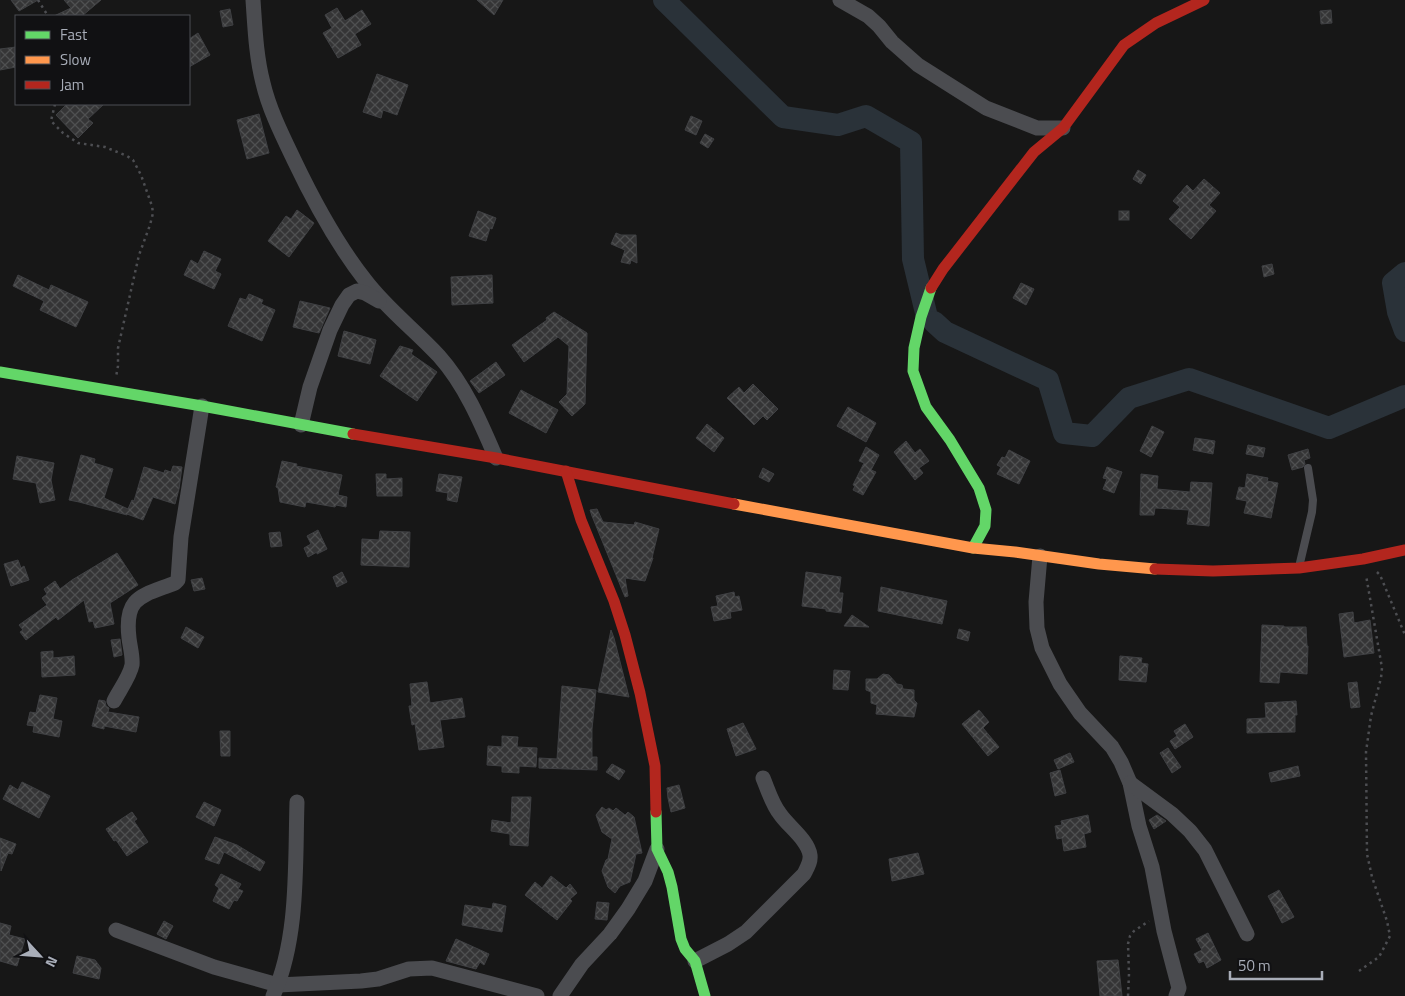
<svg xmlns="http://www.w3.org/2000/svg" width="1405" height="996" viewBox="0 0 1405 996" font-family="'Titillium Web',sans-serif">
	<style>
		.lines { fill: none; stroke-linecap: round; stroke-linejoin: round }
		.river { stroke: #2a3239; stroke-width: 22 }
		.building { fill: url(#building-cross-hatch); stroke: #3f4043 }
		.path { stroke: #4d4e52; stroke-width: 2.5; stroke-dasharray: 2.5 4; stroke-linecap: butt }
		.lane { stroke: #4b4c50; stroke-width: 8 }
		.street { stroke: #4b4c50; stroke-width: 15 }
		.fast { stroke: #63d668; stroke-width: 11 }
		.slow { stroke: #ff974d; stroke-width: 11 }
		.jam { stroke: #b3261e; stroke-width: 11 }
	</style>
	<defs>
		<pattern id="building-cross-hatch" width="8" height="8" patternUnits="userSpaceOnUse" patternTransform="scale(1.25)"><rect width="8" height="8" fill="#353536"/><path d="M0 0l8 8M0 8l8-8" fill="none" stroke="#4f5051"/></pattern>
	</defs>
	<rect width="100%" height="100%" fill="#171717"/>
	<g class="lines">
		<g class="river">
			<polyline points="664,0 783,117 838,125 866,116 911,142 913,259 926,313"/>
			<polyline points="1405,273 1393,283 1398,312 1405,331"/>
			<polyline points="934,322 945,332 1048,380 1064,433 1092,436 1129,398 1189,379 1329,428 1405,396"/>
		</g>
	</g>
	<g class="building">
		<polygon points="11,0 38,0 19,11"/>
		<polygon points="64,0 101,0 82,16 54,16 71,8"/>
		<polygon points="477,0 503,0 494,15"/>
		<polygon points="337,8 345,21 362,10 371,24 355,34 361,45 338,58 323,33 332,28 325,15"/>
		<polygon points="230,9 233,25 223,27 220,11"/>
		<polygon points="1331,10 1332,23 1321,24 1320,11"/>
		<polygon points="198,33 210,55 189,67 189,39"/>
		<polygon points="16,47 16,67 0,70 0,49"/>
		<polygon points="377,74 408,85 397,115 383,110 381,118 363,112"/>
		<polygon points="67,104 104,104 88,119 93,123 78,138 56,115"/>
		<polygon points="259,114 269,153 247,159 237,120"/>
		<polygon points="691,116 702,121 696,135 685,130"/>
		<polygon points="705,134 714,139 708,148 700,143"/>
		<polygon points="1138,170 1146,175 1141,184 1133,179"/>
		<polygon points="1204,179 1220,193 1209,205 1216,211 1191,239 1169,219 1180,207 1173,201 1187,185 1193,191"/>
		<polygon points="297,210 314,223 289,257 268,241 286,216 291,219"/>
		<polygon points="478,211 496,218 492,229 490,228 486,241 469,236"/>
		<rect x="1119" y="211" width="10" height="9"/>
		<polygon points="616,233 621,235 636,235 637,263 631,260 630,264 621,262 625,250 611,244"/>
		<polygon points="204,251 221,259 215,271 221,274 214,289 184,275 191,260 198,264"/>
		<polygon points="1272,264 1274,274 1264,277 1262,266"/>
		<polygon points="18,275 49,290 51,285 88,302 76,327 40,310 44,301 13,286"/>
		<polygon points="492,275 493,303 452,305 451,277"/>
		<polygon points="1021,283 1034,289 1026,305 1013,298"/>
		<polygon points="249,294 263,300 261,304 275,310 262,341 228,326 240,298 246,300"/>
		<polygon points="300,301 330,308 319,333 293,327"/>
		<polygon points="554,312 587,333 585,404 572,416 559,402 567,394 569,346 558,337 524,362 512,345 547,320 546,318"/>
		<polygon points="344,331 376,340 370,364 338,356"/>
		<polygon points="400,346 413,350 411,354 437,372 417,401 380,376"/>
		<polygon points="496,362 505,375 479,393 470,381"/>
		<polygon points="753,384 778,409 767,420 763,416 754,425 727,398 739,387 744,393"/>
		<polygon points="521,390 558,410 546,433 509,413"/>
		<polygon points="848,407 876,423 866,442 837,426"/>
		<polygon points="707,424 724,438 714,452 696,438"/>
		<polygon points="1152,426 1164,432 1151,457 1140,451"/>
		<polygon points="1195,438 1215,441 1213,454 1193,450"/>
		<polygon points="906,441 915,453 920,449 929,461 919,468 923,473 915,480 894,452"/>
		<polygon points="1248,445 1265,448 1263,457 1246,454"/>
		<polygon points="866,447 879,455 871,470 876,472 863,495 853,490 855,486 853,485 864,463 859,461"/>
		<polygon points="1308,449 1310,458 1304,460 1305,464 1303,467 1292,470 1288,455"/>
		<polygon points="1009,450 1030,461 1019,484 997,474 1001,467 997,465 1002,457 1005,458"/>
		<polygon points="81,455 95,459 94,463 113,469 104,498 128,509 132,500 134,501 144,467 164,473 165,470 171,472 173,466 182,467 179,489 175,504 153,497 143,520 127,514 127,515 79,502 69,500"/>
		<polygon points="17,456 54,463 51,480 55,500 40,503 36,483 13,479"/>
		<polygon points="282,461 297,464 296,466 342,475 338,495 347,497 346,507 336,505 335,507 306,502 305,507 280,502 278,488 276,487"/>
		<polygon points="1107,467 1122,472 1114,493 1103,489 1107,479 1103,478"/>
		<polygon points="763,468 774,474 769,482 759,477"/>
		<polygon points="376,474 386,474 386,479 402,478 402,496 377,496"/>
		<polygon points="439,474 462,477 457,502 447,500 448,493 436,491"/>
		<polygon points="1141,474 1158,476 1157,489 1190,492 1191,482 1212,483 1209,526 1187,524 1189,510 1155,508 1154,515 1140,515"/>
		<polygon points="1247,474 1268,478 1267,481 1278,483 1271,518 1244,513 1247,501 1236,499 1239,487 1245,488"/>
		<polygon points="597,509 603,522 634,525 635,522 659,529 652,558 653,558 645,581 625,578 628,596 625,597 592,516 590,510"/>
		<polygon points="318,530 327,549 317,554 317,552 308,557 304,548 311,544 307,536"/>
		<polygon points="380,531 410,532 409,567 361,565 362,539 379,540"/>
		<polygon points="280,532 282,546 271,547 269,533"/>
		<polygon points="117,553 138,585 110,603 114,624 95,628 93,621 89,622 84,600 58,620 56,617 26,640 20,632 23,630 19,625 47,605 42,598 47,594 44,589 55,581 60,589 72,580"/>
		<polygon points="18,560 21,568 24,566 29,580 11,586 4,564"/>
		<polygon points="342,572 347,582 337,587 333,577"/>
		<polygon points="806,572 841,577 839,593 843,593 841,613 826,611 826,609 802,606"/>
		<polygon points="202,578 205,589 194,591 191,580"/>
		<polygon points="881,587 947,601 942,624 878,611"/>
		<polygon points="734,592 735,597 739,596 742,610 730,612 731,618 714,621 711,607 718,606 716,596"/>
		<polygon points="1353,612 1354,623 1370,620 1374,653 1344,657 1339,614"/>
		<polygon points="852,615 869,627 844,626"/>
		<polygon points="1262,625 1284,626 1284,627 1306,627 1307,646 1308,646 1307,674 1280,672 1279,683 1260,682"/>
		<polygon points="186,627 204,637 198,648 181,638"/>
		<polygon points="959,629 970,632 968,641 957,638"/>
		<polygon points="611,630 614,638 629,697 598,692"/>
		<polygon points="120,639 122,655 114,657 111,640"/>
		<polygon points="53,651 53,658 74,656 75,675 42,677 41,652"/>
		<polygon points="1120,656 1142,658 1141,663 1148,664 1146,682 1119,680"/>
		<polygon points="834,670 850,671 848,690 833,689"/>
		<polygon points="883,674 889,675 897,684 902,685 903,689 914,690 914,700 917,703 914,717 876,714 877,705 871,703 871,692 866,690 866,679 877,679"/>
		<polygon points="427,682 430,703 462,698 465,717 440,720 444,747 419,750 415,724 412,725 409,706 412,706 410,684"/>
		<polygon points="1357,682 1360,707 1351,708 1348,683"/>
		<polygon points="562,686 596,690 592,729 592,757 597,757 597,770 539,768 539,758 557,759"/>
		<polygon points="40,695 57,698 53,719 62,721 59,737 33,732 34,726 27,725 30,712 36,713"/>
		<polygon points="99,700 105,701 106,706 109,708 108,712 139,717 136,732 104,726 104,729 92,726"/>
		<polygon points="1296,701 1297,715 1295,715 1295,732 1247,733 1247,719 1266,718 1265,703"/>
		<polygon points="979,710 989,722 983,728 999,747 988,756 962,724"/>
		<polygon points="743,723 756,749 736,756 727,729"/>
		<polygon points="1185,724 1193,737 1175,749 1170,741 1177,736 1174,731"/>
		<polygon points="220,731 230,731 230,756 221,756"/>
		<polygon points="502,736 518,737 517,747 537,748 536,767 519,766 519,773 502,772 502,766 487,765 488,746 502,747"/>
		<polygon points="1168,748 1181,767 1172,773 1160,753"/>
		<polygon points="1070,753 1074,762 1058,769 1054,760"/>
		<polygon points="612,764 625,771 619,780 606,772"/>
		<polygon points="1298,766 1300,776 1271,782 1269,773"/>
		<polygon points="1060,770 1066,793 1055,796 1050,773"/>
		<polygon points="22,782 50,796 39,818 3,799 10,785 18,790"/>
		<polygon points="679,785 685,808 671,812 668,798 667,788"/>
		<polygon points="512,797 531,797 528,846 510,845 510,834 491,831 492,820 511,823"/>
		<polygon points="204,802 221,810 214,826 196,817"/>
		<polygon points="602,807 606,810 609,808 613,811 616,808 625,815 628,812 634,817 642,853 636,854 630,882 620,886 615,893 608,887 602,871 606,860 608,859 612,839 602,832 596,815"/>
		<polygon points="132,812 137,819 134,821 148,842 127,856 116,840 114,841 106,829"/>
		<polygon points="1088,815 1091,832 1084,834 1086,847 1064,851 1062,838 1057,839 1055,826 1062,825 1061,821"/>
		<polygon points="1157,815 1166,821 1154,829 1149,820"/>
		<polygon points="215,837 237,845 265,862 260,871 224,852 219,864 205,859"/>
		<polygon points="0,838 16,844 12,854 8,853 1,871"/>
		<polygon points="918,853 924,874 892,881 889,859"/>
		<polygon points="221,874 241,884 238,889 243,891 237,901 234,900 229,909 213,901 219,888 215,885"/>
		<polygon points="551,876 566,888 570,884 577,893 570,899 572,901 557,920 525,895 535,882 542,888"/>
		<polygon points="1279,890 1294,917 1282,923 1268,896"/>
		<polygon points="597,902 609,903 607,920 595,919"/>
		<polygon points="493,903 506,906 502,932 462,925 465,905 492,909"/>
		<polygon points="164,921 173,926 166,939 157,934"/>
		<polygon points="0,923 11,926 9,935 25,939 17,966 0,961"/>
		<polygon points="1208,933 1221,960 1207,968 1204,961 1199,963 1194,954 1202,950 1196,939"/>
		<polygon points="456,939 489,954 484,965 480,962 476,969 446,961"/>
		<polygon points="77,956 95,960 101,968 99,979 73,973"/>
		<polygon points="1118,960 1122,996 1100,996 1097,961"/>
	</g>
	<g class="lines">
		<g class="path">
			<polyline points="38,0 48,16"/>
			<polyline points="55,104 51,121 63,133 78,143 105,147 127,156 133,160 141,175 152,206 153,213 150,225 139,255 118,348 118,366 116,377"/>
			<polyline points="1377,572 1380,575 1405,635"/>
			<polyline points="1359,971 1379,957 1390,936 1387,921 1372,877 1367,854 1366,752 1371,716 1381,678 1382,668 1366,575"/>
			<polyline points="1128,996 1129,974 1128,944 1130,936 1134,931 1149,921"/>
		</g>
		<polyline class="lane" points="1299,567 1312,512 1313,500 1308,468"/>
		<g class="street">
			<path d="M 253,0 C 255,28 256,56 263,83 C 269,109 282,135 294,160 C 314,202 336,243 365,280 C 386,308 415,330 439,356 C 465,385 481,423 496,458"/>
			<polyline points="840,0 868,16 879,26 892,42 918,65 986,108 1037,128 1063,128"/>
			<polyline points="301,425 310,387 330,330 342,305 349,295 357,291 365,293 379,301"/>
			<polyline points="1040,556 1036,602 1037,628 1042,648 1060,684 1080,713 1112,747 1121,762 1130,783 1139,826 1152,867 1164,931 1179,988 1176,996"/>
			<path d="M 114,701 C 119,691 130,676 132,665 C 133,657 130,647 129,638 C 124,596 142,596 175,583 L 178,580 L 181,537 L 202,406"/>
			<polyline points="1130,783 1172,814 1190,831 1205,850 1247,934"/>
			<polyline points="116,930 214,967 278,985 361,981 378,979 409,969 432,968 537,996"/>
			<path d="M 695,961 L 728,944 L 746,932 L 804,874 C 807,868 811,862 810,855 C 808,840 788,826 780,814 C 772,804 768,790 763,778"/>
			<path d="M 273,996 C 299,938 295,865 297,802"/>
			<polyline points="560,996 582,964 610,934 628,909 645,881 657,849"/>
		</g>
		<g class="fast">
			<polyline points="931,288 921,317 914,348 913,371 926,407 950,440 979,488 986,510 985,526 973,548"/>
			<polyline points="0,372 202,406 353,434"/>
			<polyline points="656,812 657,849 668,872 672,887 681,939 685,949 695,961 705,996"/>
		</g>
		<polyline class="slow" points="734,504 973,548 1015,552 1099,564 1155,569"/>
		<g class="jam">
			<polyline points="931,288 943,269 1034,152 1063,128 1124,45 1156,23 1204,0"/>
			<polyline points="353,434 496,458 734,504"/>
			<polyline points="566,471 581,520 614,601 625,635 640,693 655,766 656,812"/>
			<polyline points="1155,569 1213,571 1299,568 1363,559 1405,550"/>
		</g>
	</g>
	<rect x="15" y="15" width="175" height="90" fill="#111113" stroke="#4d4f55"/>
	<rect x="25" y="31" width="25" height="8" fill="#63d668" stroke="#4d4f55"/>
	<text x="60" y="40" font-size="15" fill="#a8adb8">Fast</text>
	<rect x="25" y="56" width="25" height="8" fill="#ff974d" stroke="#4d4f55"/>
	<text x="60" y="65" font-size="15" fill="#a8adb8">Slow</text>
	<rect x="25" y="81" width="25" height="8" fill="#b3261e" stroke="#4d4f55"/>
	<text x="60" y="90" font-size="15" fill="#a8adb8">Jam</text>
	<g transform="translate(40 956) rotate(116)" stroke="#111113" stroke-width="4" paint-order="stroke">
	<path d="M0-4L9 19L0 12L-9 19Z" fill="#a8adb8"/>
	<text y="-8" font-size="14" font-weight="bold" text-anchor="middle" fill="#a8adb8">N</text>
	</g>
	<path d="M1230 971v8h92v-8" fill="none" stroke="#a8adb8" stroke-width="2.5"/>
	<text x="1238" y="971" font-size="15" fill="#a8adb8" stroke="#111113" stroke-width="4" paint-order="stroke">50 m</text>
</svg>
